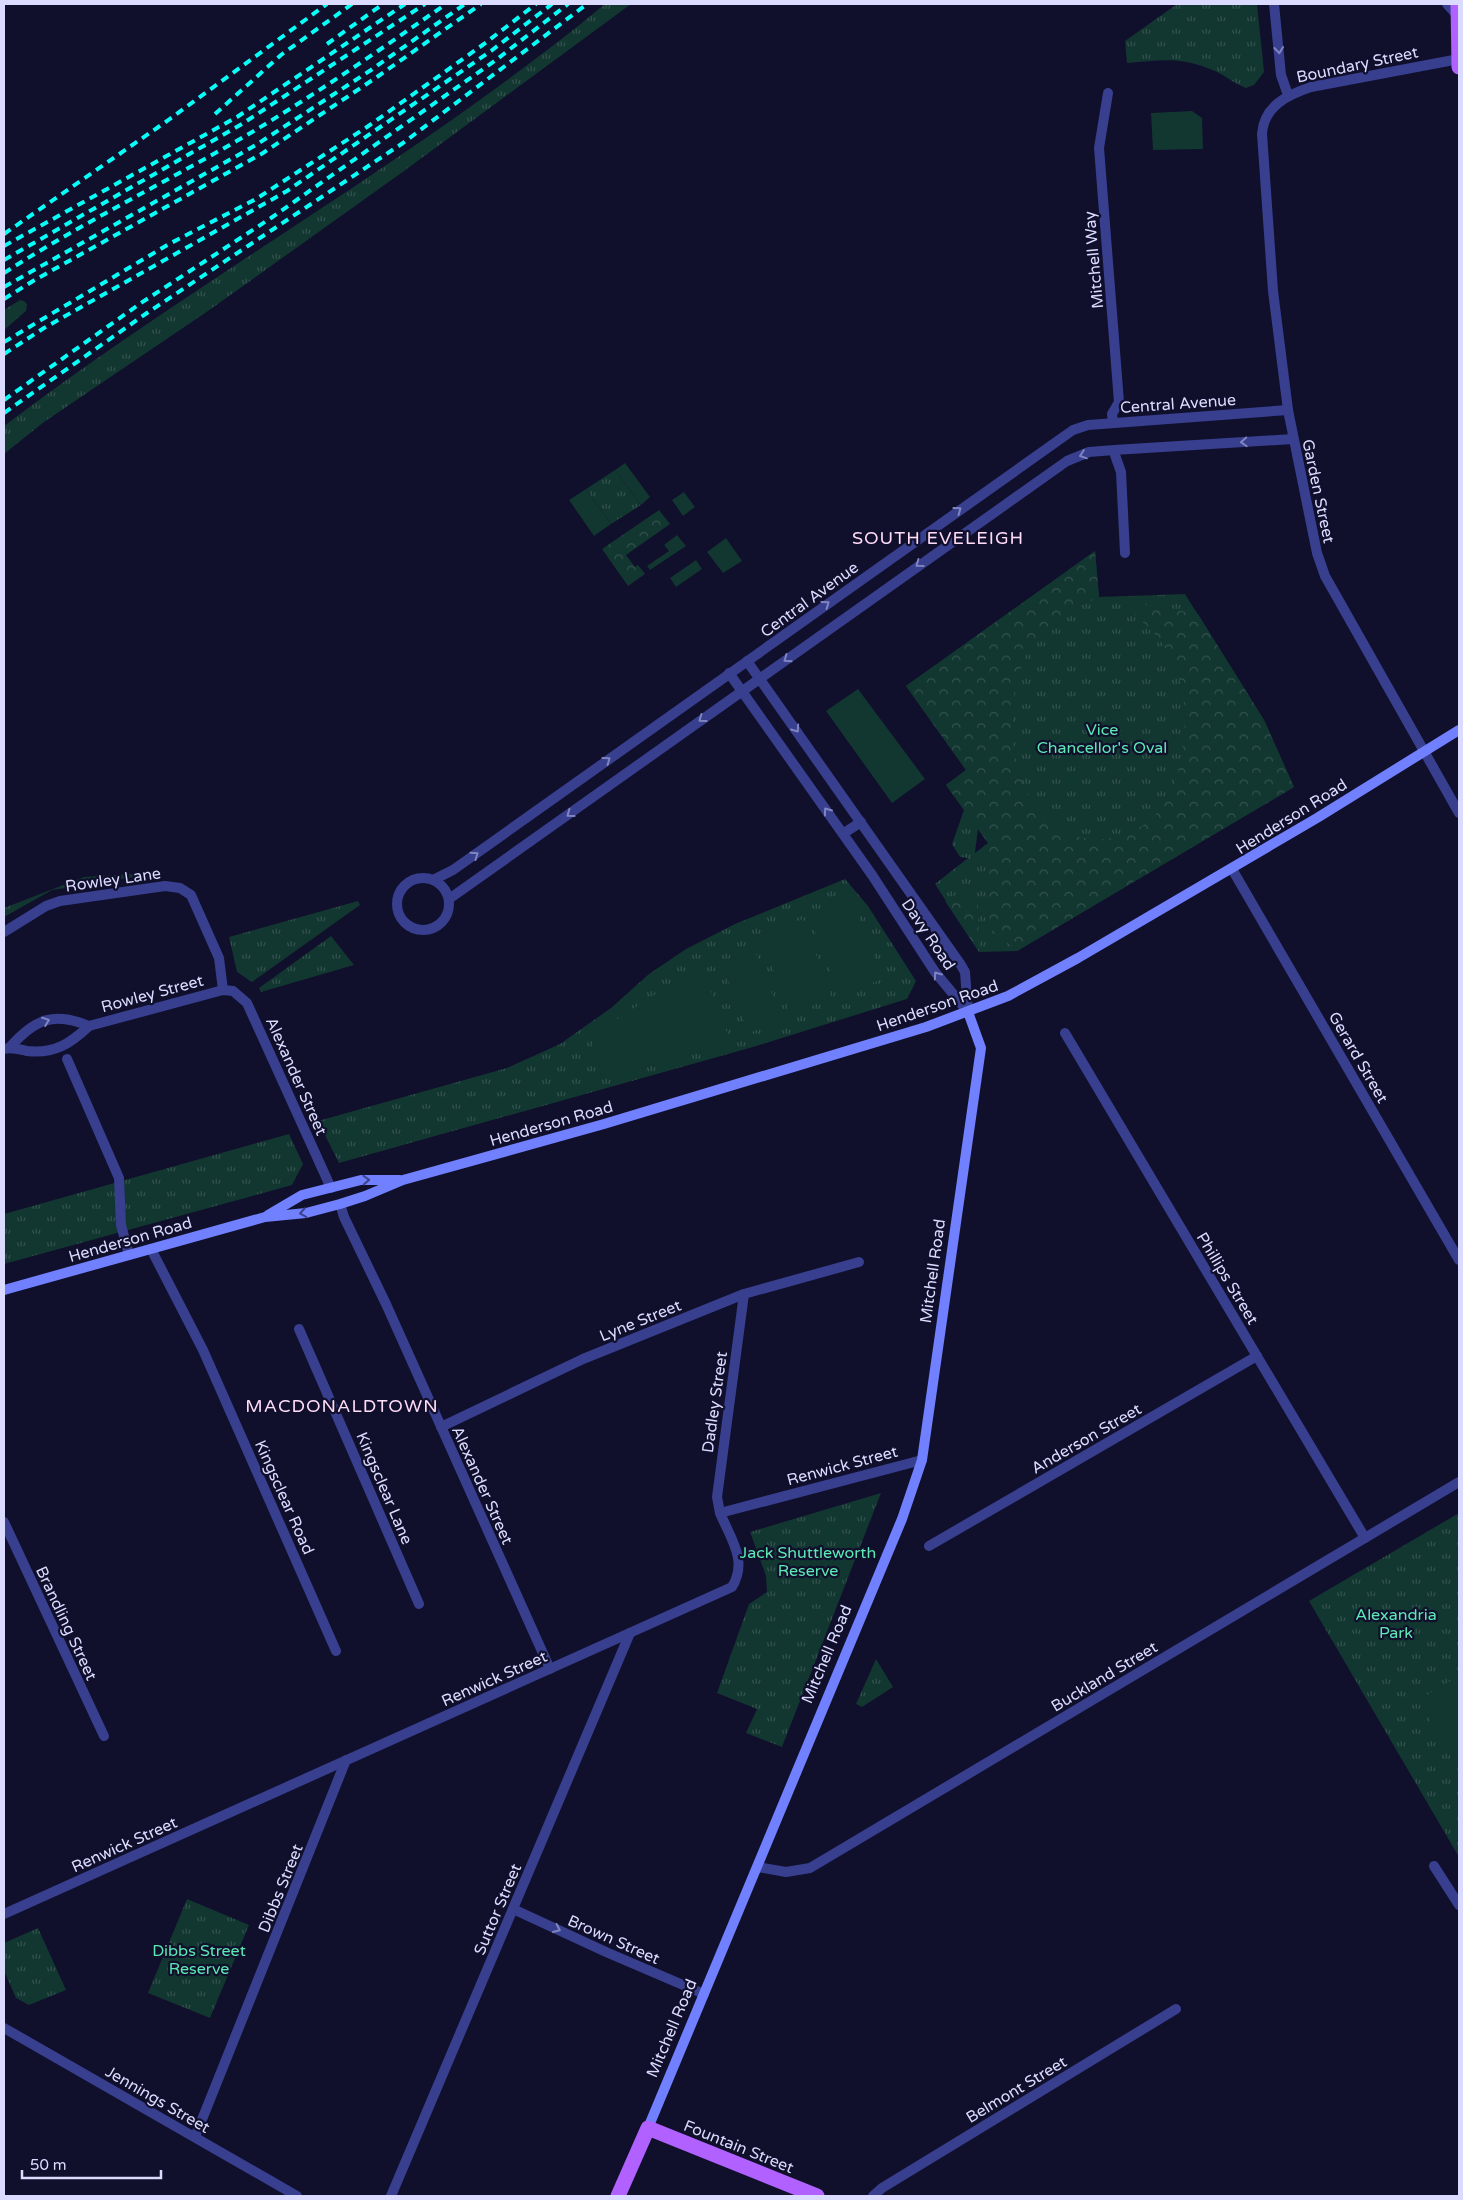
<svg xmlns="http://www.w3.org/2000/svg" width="1463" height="2200" viewBox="0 0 1463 2200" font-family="'Varela Round',sans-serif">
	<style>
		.grass { fill: url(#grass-tufts); fill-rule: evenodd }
		.forest { fill: url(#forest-crowns) }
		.garden { fill: #123630 }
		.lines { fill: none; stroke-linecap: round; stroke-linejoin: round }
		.street { stroke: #373f8e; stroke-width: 10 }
		.secondary { stroke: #7180ff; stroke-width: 10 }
		.primary { stroke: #b061ff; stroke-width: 15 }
		.rail { stroke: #06fff8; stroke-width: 4; stroke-dasharray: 8 6; stroke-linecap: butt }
		.oneway { stroke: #8085c1 }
		.oneway2 { stroke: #3c428b }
		.labels { text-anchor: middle; stroke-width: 4.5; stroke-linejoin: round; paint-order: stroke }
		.street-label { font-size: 16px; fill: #dadbff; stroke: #100f2c }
		.park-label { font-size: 16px; fill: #5ce9b4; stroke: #100f2c }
		.neighbourhood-label { font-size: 18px; letter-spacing: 1px; fill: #ffdcf7; stroke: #100f2c }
	</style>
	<defs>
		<pattern id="grass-tufts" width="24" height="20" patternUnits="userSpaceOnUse" patternTransform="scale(1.25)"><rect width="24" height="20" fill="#123630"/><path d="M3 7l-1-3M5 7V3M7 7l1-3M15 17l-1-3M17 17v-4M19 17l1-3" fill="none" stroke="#34524f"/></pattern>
		<pattern id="forest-crowns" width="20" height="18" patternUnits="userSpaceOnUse" patternTransform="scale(1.25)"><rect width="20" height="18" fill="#123630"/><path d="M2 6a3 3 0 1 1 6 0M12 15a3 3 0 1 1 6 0" fill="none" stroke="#34524f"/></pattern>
	</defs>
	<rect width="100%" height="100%" fill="#100f2c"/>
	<g class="grass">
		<path d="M 605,4 L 631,4 L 404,171 L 208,311 L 44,422 L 4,454 L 4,426 C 199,278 416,160 605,4 Z"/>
		<path d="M 1177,4 L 1257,4 L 1264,72 L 1254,85 L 1246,88 C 1235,84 1226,76 1215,71 C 1180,56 1163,60 1127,63 L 1125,41 Z"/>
		<polygon points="20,300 24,301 27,304 26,311 4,330 4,310"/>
		<polygon points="615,470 641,505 611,524 586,489"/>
		<path d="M 1095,551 L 1099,597 L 1185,594 L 1264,720 L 1294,787 L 1017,951 L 979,952 L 935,884 L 968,858 L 960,857 L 952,844 L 964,810 L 946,785 L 966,770 L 906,686 ZM 978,829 L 988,843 L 975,853 L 975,852 Z"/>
		<polygon points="166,872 52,890 4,917 4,908 84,877"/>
		<polygon points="845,879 868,906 916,981 907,999 753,1047 339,1163 318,1121 507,1068 560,1044 611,1008 649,974 686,949 735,924"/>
		<polygon points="358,901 360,905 252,982 237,972 229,937"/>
		<polygon points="331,936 354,965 261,992 259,988"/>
		<polygon points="289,1134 303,1164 292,1185 4,1264 4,1214"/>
		<polygon points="881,1493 782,1747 746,1733 757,1709 717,1693 749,1604 767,1592 766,1576 750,1532"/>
		<polygon points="1459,1513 1459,1857 1309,1601"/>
		<polygon points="876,1659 893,1687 862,1707 856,1704"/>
		<polygon points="187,1899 249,1925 210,2018 148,1993"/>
		<polygon points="38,1928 66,1990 29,2005 16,1998 4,1971 4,1943"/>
	</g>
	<g class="forest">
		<polygon points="659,510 670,524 626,555 635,567 638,565 645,574 628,586 602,549"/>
		<path d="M 1095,551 L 1099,597 C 1078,607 1057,616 1041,633 C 1001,676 1002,782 1048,821 C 1085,852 1141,842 1166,801 C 1178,781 1182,756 1184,733 C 1189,688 1172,643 1136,617 L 1134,609 L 1137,605 L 1143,604 L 1198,614 L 1264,720 L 1294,787 L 1017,951 L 987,926 L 988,843 L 946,785 L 966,770 L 906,686 Z"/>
		<polygon points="959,893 973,901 978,901 979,952 945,901"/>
	</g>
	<g class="garden">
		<polygon points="1192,111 1202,118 1203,149 1153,150 1151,113"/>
		<polygon points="625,463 650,497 641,505 615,470"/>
		<polygon points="586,489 611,524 594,536 569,500"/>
		<polygon points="684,492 695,507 683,516 672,500"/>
		<polygon points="677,535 686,546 650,570 647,566 669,551 664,545"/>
		<polygon points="726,538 742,561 723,573 707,552"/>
		<polygon points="696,560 702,569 676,587 670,578"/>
		<polygon points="858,689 925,779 892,803 826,711"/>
		<polygon points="853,901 882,979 840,995 810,917"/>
		<polygon points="803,919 832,998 790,1014 761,935"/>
		<polygon points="754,949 782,1020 749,1033 721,962"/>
		<polygon points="701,965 731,1043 602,1078 591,1036"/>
		<polygon points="1454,1679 1459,1687 1459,1771 1418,1700"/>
	</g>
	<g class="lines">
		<g class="street">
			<polyline points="1274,4 1281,75 1288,95"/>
			<polyline points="1447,4 1458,16"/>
			<path d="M 1459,59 L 1311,87 C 1287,95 1264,106 1262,134 L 1273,291 L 1288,410 L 1317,553 L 1325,576 L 1459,813"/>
			<polyline points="1108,93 1099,148 1119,402 1112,414 1113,423"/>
			<polyline points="1115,455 1121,472 1125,553"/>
			<polyline points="747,661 961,965 965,972 968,1012"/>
			<polyline points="729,673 872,875 935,972 968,1012"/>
			<polyline points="844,833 861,822"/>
			<polyline points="1232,869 1459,1260"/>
			<circle cx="423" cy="904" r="26"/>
			<polyline points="433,880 453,870 1073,430 1088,425 1288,410"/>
			<polyline points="449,899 1067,461 1089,452 1114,450 1293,439"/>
			<polyline points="4,932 46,906 60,901 165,886 180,888 191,895 219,958 223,990"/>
			<polyline points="1065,1033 1365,1538"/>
			<path d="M 10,1047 C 35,1019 54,1011 89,1026"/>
			<path d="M 4,1049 C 12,1047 18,1049 27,1051 C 54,1054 70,1044 89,1026 L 223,990 L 233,991 L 247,1003 L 331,1188"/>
			<polyline points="67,1059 119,1178 121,1225 129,1255"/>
			<polyline points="340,1204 344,1217 386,1304 550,1669"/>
			<polyline points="151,1249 203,1350 336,1651"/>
			<polyline points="299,1329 419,1604"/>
			<polyline points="441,1427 583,1359 744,1294 859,1262"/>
			<polyline points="720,1513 717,1497 744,1294"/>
			<polyline points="4,1522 104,1736"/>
			<polyline points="929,1546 1257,1356"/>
			<polyline points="1434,1866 1459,1905"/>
			<polyline points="758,1867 786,1872 810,1868 1459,1482"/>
			<polyline points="513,1909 606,1952 704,1994"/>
			<path d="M 4,1914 L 732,1587 C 748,1561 731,1539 720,1513 L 922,1460"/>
			<polyline points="4,2028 297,2196"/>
			<polyline points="195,2137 346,1760"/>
			<polyline points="391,2196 630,1633"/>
			<polyline points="873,2196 882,2188 1176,2009"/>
		</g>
		<g class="secondary">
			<polyline points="268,1215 302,1195 361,1180 399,1180"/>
			<polyline points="4,1290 265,1217 306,1213 340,1204 365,1196 403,1180 604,1124 926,1027 1008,996 1078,958 1317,818 1459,730"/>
			<polyline points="648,2128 902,1519 922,1460 981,1048 968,1012"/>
		</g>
		<g class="primary">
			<polyline points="1458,4 1459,67"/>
			<polyline points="618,2196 648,2128 817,2196"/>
		</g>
		<g class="rail">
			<polyline points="327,44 383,4"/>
			<polyline points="215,114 281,55 352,4"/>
			<polyline points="4,234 167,121 327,4"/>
			<polyline points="4,246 237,117 405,4"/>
			<polyline points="4,260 242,124 425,4"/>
			<path d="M 4,273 C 82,223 166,182 247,135 C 315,95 381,49 446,4"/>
			<polyline points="4,287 256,145 371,70 465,4"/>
			<polyline points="4,299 33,281 263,153 377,77 481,4"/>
			<polyline points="4,342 169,244 256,199 367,127 484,44 536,4"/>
			<polyline points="4,354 44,328 287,191 491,51 552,4"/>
			<polyline points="4,400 141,303 271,218 496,60 568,4"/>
			<polyline points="4,413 147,313 403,143 587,4"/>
		</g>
	</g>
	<defs><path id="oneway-chevron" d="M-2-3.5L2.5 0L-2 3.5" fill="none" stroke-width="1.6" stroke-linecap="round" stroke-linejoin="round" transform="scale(1.25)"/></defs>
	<g class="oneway">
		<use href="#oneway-chevron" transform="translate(1279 50) rotate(84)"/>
		<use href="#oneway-chevron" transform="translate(1244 442) rotate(177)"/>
		<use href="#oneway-chevron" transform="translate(1083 455) rotate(161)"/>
		<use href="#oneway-chevron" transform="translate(958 510) rotate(-36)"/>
		<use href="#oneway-chevron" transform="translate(919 564) rotate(144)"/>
		<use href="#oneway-chevron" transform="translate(826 604) rotate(-36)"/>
		<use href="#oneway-chevron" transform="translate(787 659) rotate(145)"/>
		<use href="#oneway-chevron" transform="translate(702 719) rotate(144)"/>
		<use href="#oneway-chevron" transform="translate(796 729) rotate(55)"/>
		<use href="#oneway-chevron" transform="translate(607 760) rotate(-36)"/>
		<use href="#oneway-chevron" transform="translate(827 811) rotate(-125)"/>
		<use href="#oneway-chevron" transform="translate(570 814) rotate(144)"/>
		<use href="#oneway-chevron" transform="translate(475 855) rotate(-35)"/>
		<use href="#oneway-chevron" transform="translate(937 975) rotate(-125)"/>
		<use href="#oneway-chevron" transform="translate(46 1021) rotate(-21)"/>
		<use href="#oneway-chevron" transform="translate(557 1929) rotate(25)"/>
	</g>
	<g class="oneway2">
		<use href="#oneway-chevron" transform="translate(366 1180) rotate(-2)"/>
		<use href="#oneway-chevron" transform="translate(303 1213) rotate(171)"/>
	</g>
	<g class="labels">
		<g class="street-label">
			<text transform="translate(1357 64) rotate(-12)" y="6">Boundary Street</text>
			<text transform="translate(1093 260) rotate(-95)" y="6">Mitchell Way</text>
			<text transform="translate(1178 403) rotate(-4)" y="6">Central Avenue</text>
			<text transform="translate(1319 491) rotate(78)" y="6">Garden Street</text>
			<text transform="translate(809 599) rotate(-36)" y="6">Central Avenue</text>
			<text transform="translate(1291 816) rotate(-32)" y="6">Henderson Road</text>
			<text transform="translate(113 879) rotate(-8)" y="6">Rowley Lane</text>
			<text transform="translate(929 934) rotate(56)" y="6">Davy Road</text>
			<text transform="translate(152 993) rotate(-15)" y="6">Rowley Street</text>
			<text transform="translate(937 1005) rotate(-19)" y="6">Henderson Road</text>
			<text transform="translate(1359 1057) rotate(60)" y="6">Gerard Street</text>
			<text transform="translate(297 1076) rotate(66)" y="6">Alexander Street</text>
			<text transform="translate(551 1123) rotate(-16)" y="6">Henderson Road</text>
			<text transform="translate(130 1239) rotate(-16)" y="6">Henderson Road</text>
			<text transform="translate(932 1271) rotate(-82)" y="6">Mitchell Road</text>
			<text transform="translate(1228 1278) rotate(59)" y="6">Phillips Street</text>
			<text transform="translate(640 1320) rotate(-22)" y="6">Lyne Street</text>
			<text transform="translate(714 1402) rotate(-82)" y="6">Dadley Street</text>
			<text transform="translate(1086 1438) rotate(-30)" y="6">Anderson Street</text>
			<text transform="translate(842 1465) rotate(-15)" y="6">Renwick Street</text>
			<text transform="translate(483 1485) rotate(66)" y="6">Alexander Street</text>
			<text transform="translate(385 1488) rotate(67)" y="6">Kingsclear Lane</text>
			<text transform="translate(285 1497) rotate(66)" y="6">Kingsclear Road</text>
			<text transform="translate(67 1623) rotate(65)" y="6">Brandling Street</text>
			<text transform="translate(826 1654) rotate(-67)" y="6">Mitchell Road</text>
			<text transform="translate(1104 1676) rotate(-31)" y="6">Buckland Street</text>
			<text transform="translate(494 1678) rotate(-24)" y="6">Renwick Street</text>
			<text transform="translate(124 1844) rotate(-24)" y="6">Renwick Street</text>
			<text transform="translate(280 1888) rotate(-68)" y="6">Dibbs Street</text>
			<text transform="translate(497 1909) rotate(-67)" y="6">Suttor Street</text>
			<text transform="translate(614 1939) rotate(24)" y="6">Brown Street</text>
			<text transform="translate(671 2028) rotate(-67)" y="6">Mitchell Road</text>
			<text transform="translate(1016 2089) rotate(-31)" y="6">Belmont Street</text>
			<text transform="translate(158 2099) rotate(30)" y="6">Jennings Street</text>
			<text transform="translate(739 2146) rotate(22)" y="6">Fountain Street</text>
		</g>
		<g class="park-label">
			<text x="1102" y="735">Vice<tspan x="1102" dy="18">Chancellor's Oval</tspan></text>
			<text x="808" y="1558">Jack Shuttleworth<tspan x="808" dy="18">Reserve</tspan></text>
			<text x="1396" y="1620">Alexandria<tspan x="1396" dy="18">Park</tspan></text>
			<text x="199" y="1956">Dibbs Street<tspan x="199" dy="18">Reserve</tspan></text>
		</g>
		<g class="neighbourhood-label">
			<text x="938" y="544">SOUTH EVELEIGH</text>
			<text x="342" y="1412">MACDONALDTOWN</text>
		</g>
	</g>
	<rect width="1463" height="2200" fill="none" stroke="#dadbff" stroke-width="10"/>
	<path d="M22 2170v8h139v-8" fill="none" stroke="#dadbff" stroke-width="2.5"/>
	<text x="30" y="2170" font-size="15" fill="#dadbff" stroke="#100f2c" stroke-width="4" paint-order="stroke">50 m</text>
</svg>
